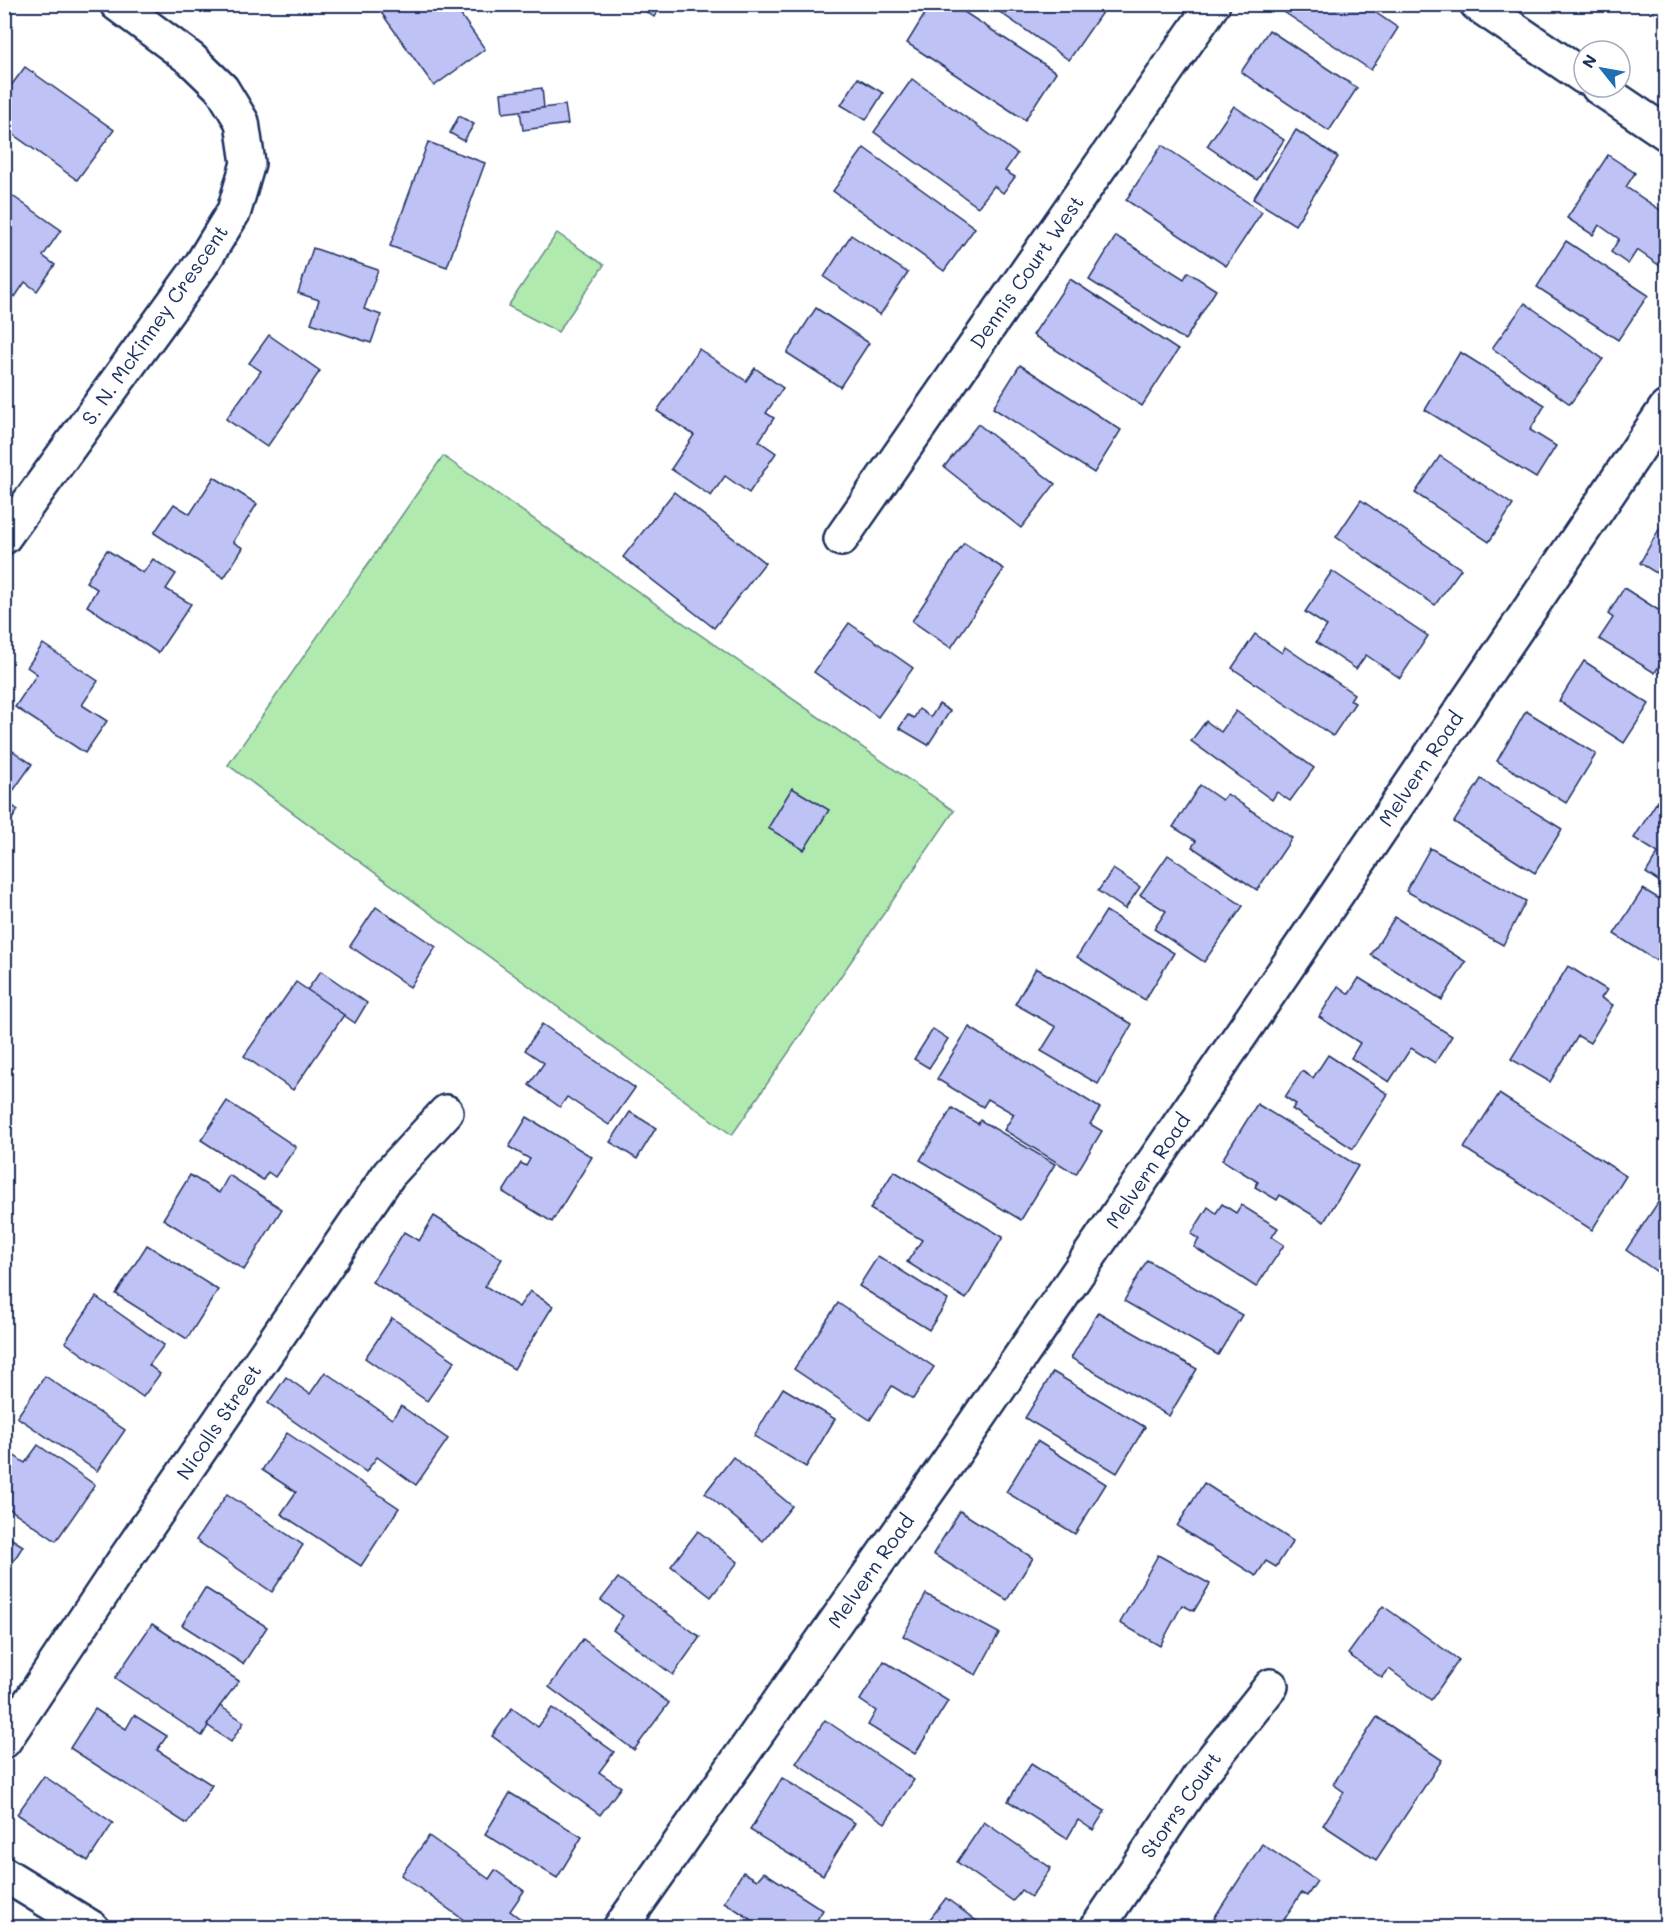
<svg xmlns="http://www.w3.org/2000/svg" width="1671" height="1932" viewBox="0 0 1671 1932" font-family="Mali,sans-serif">
	<style>
		.green { fill: #b0eaae; stroke: #668c86; stroke-width: 1.5 }
		.building { fill: #bfc2f4; stroke: #1b2f5e; stroke-width: 1.5 }
		.lines { fill: none; stroke-linecap: round; stroke-linejoin: round }
		.minor-casing { stroke: #1b2f5e; stroke-width: 38 }
		.minor { stroke: #fff; stroke-width: 33 }
		.labels { text-anchor: middle; stroke-width: 5; stroke-linejoin: round; paint-order: stroke }
		.street-label { font-size: 20px; fill: #1b2f5e; stroke: #fff }
	</style>
	<rect width="100%" height="100%" fill="#fff"/>
	<filter id="ink" filterUnits="userSpaceOnUse"><feTurbulence type="fractalNoise" baseFrequency=".0167" numOctaves="2"/><feDisplacementMap in="SourceGraphic" scale="12" xChannelSelector="R" yChannelSelector="G"/><feConvolveMatrix kernelMatrix="1 2 1 2 8 2 1 2 1" color-interpolation-filters="sRGB"/></filter>
	<g filter="url(#ink)">
		<g class="green">
			<polygon points="557,233 604,265 558,332 508,306"/>
			<polygon points="443,456 954,811 732,1135 228,765"/>
		</g>
		<g class="building">
			<polygon points="375,4 453,4 485,49 434,86"/>
			<polygon points="635,4 663,4 654,17"/>
			<polygon points="931,4 952,4 1056,72 1025,120 907,43"/>
			<polygon points="988,4 1100,4 1105,8 1069,60"/>
			<polygon points="1280,4 1363,4 1398,28 1371,70 1278,8"/>
			<polygon points="1269,30 1357,88 1329,131 1241,72"/>
			<polygon points="25,67 114,130 77,180 4,128 4,95"/>
			<polygon points="858,78 883,93 866,120 841,105"/>
			<polygon points="912,79 1017,154 1005,171 1015,177 1003,193 994,186 978,207 874,132"/>
			<polygon points="542,88 544,108 503,113 501,93"/>
			<polygon points="565,105 568,124 523,130 520,111"/>
			<polygon points="1234,106 1284,140 1257,180 1207,146"/>
			<polygon points="459,116 474,124 464,141 450,133"/>
			<polygon points="1296,130 1338,157 1295,225 1253,199"/>
			<polygon points="428,142 485,163 447,267 390,246"/>
			<polygon points="1162,145 1262,212 1226,266 1126,200"/>
			<polygon points="864,148 975,228 944,271 833,191"/>
			<polygon points="1608,155 1635,173 1626,187 1666,214 1666,270 1637,250 1628,264 1611,252 1619,239 1599,225 1593,235 1567,218"/>
			<polygon points="4,190 61,230 43,256 55,265 37,291 25,282 15,297 4,290"/>
			<polygon points="851,235 908,273 880,315 824,277"/>
			<polygon points="1116,236 1184,279 1188,272 1216,290 1185,340 1089,280"/>
			<polygon points="1566,241 1648,295 1618,340 1537,287"/>
			<polygon points="313,248 378,270 364,309 381,315 371,343 311,323 319,300 298,293"/>
			<polygon points="1070,279 1178,350 1142,406 1033,335"/>
			<polygon points="1525,303 1603,359 1570,404 1492,348"/>
			<polygon points="816,308 869,343 840,387 787,353"/>
			<polygon points="269,335 320,371 267,447 226,419 261,371 249,363"/>
			<polygon points="699,349 746,381 755,368 783,388 766,413 774,418 759,441 776,453 749,493 725,476 711,496 671,469 694,435 657,411"/>
			<polygon points="1460,352 1545,405 1530,430 1556,446 1536,478 1425,410"/>
			<polygon points="1020,365 1121,430 1094,473 993,408"/>
			<polygon points="978,424 1055,484 1021,528 944,467"/>
			<polygon points="1440,456 1513,505 1489,542 1415,493"/>
			<polygon points="214,477 257,504 233,542 243,548 224,578 154,533 174,504 190,514"/>
			<polygon points="674,492 765,563 714,628 623,557"/>
			<polygon points="1361,500 1461,569 1435,605 1336,537"/>
			<polygon points="1666,517 1666,579 1640,563"/>
			<polygon points="964,543 1004,569 951,648 912,621"/>
			<polygon points="107,550 143,573 153,559 176,574 166,589 191,604 158,653 87,606 97,589 86,582"/>
			<polygon points="1332,571 1428,636 1400,678 1366,655 1356,669 1316,642 1327,626 1305,612"/>
			<polygon points="1624,588 1666,615 1666,654 1655,673 1599,639 1613,618 1608,614"/>
			<polygon points="849,623 913,668 878,717 814,672"/>
			<polygon points="1255,634 1282,653 1285,647 1354,694 1350,700 1355,703 1333,736 1232,668"/>
			<polygon points="43,644 98,681 82,705 107,721 85,753 15,707 37,674 27,667"/>
			<polygon points="1584,661 1649,704 1624,743 1559,701"/>
			<polygon points="939,704 950,711 928,745 899,728 908,715 914,718 919,709 931,717"/>
			<polygon points="1236,711 1314,768 1290,801 1277,792 1272,800 1191,741 1206,721 1221,732"/>
			<polygon points="1526,711 1596,754 1566,803 1497,761"/>
			<polygon points="4,745 32,764 6,801 18,810 5,830"/>
			<polygon points="1481,779 1562,829 1535,873 1454,822"/>
			<polygon points="1200,785 1222,800 1227,794 1292,838 1257,890 1192,847 1196,841 1173,827"/>
			<polygon points="792,788 829,810 804,850 768,828"/>
			<polygon points="1658,800 1666,805 1666,886 1646,873 1658,853 1634,838"/>
			<polygon points="1430,848 1526,901 1503,945 1406,891"/>
			<polygon points="1168,855 1243,906 1204,962 1154,929 1166,911 1140,895"/>
			<polygon points="1113,869 1140,887 1125,909 1098,891"/>
			<polygon points="1643,889 1666,903 1666,967 1614,934"/>
			<polygon points="376,907 436,947 410,987 350,946"/>
			<polygon points="1106,911 1174,953 1145,1000 1077,957"/>
			<polygon points="1395,917 1466,962 1442,1000 1371,955"/>
			<polygon points="1568,966 1607,990 1601,998 1613,1005 1590,1043 1578,1036 1550,1082 1511,1059"/>
			<polygon points="1036,968 1132,1024 1098,1084 1041,1051 1056,1027 1015,1004"/>
			<polygon points="321,971 367,1003 355,1023 307,990"/>
			<polygon points="1359,978 1452,1036 1435,1063 1411,1048 1389,1082 1351,1058 1360,1043 1319,1017 1338,986 1349,994"/>
			<polygon points="296,982 344,1015 293,1090 244,1056"/>
			<polygon points="542,1024 635,1088 609,1125 567,1097 560,1107 529,1085 544,1063 525,1050"/>
			<polygon points="969,1027 1100,1108 1090,1124 1102,1131 1076,1174 1004,1130 1014,1114 988,1099 983,1107 937,1079"/>
			<polygon points="933,1029 948,1039 929,1068 914,1059"/>
			<polygon points="1328,1055 1388,1094 1353,1149 1292,1109 1296,1104 1285,1097 1302,1071 1313,1078"/>
			<polygon points="1499,1094 1626,1176 1592,1230 1464,1148"/>
			<polygon points="227,1101 296,1147 275,1177 268,1172 263,1180 201,1140"/>
			<polygon points="1257,1104 1358,1166 1324,1222 1280,1195 1277,1200 1255,1187 1258,1182 1222,1160"/>
			<polygon points="952,1108 978,1124 980,1120 1055,1164 1021,1220 920,1160"/>
			<polygon points="630,1112 656,1128 637,1159 610,1142"/>
			<polygon points="527,1117 592,1157 552,1222 503,1192 521,1163 526,1166 530,1159 509,1147"/>
			<polygon points="894,1171 1003,1237 966,1299 907,1262 922,1240 870,1209"/>
			<polygon points="190,1175 219,1193 229,1175 282,1209 244,1270 163,1219"/>
			<polygon points="1659,1201 1666,1206 1666,1278 1626,1250"/>
			<polygon points="1222,1204 1236,1213 1241,1205 1278,1228 1272,1237 1284,1245 1256,1287 1194,1247 1199,1239 1191,1234 1208,1207 1216,1213"/>
			<polygon points="434,1216 502,1259 485,1286 519,1307 530,1291 553,1306 514,1369 372,1282 404,1232 419,1241"/>
			<polygon points="147,1245 218,1290 187,1339 116,1294"/>
			<polygon points="878,1256 948,1300 929,1330 859,1286"/>
			<polygon points="1147,1260 1242,1315 1218,1355 1124,1301"/>
			<polygon points="96,1297 164,1345 149,1365 160,1374 143,1397 65,1342"/>
			<polygon points="838,1303 934,1367 913,1399 892,1386 870,1420 794,1369"/>
			<polygon points="1098,1312 1197,1369 1169,1416 1071,1358"/>
			<polygon points="392,1318 455,1361 427,1401 365,1358"/>
			<polygon points="325,1372 392,1419 401,1406 448,1439 416,1485 377,1457 366,1472 268,1403 286,1377 310,1394"/>
			<polygon points="1053,1372 1145,1427 1117,1473 1025,1418"/>
			<polygon points="45,1376 125,1430 97,1471 17,1417"/>
			<polygon points="783,1388 835,1419 806,1467 754,1436"/>
			<polygon points="287,1433 399,1508 361,1566 281,1514 296,1492 262,1470"/>
			<polygon points="1037,1441 1106,1484 1075,1534 1006,1492"/>
			<polygon points="38,1445 95,1485 56,1541 4,1505 4,1449 25,1463"/>
			<polygon points="733,1457 792,1506 763,1541 705,1493"/>
			<polygon points="1204,1483 1293,1541 1276,1567 1266,1561 1256,1576 1177,1526"/>
			<polygon points="227,1494 303,1545 272,1592 196,1540"/>
			<polygon points="960,1511 1033,1558 1007,1600 933,1554"/>
			<polygon points="698,1531 738,1562 711,1597 671,1566"/>
			<polygon points="4,1534 23,1546 4,1576"/>
			<polygon points="1158,1555 1210,1584 1194,1611 1182,1605 1160,1646 1120,1623"/>
			<polygon points="618,1578 700,1637 673,1675 613,1630 623,1616 601,1600"/>
			<polygon points="205,1588 267,1627 243,1664 182,1625"/>
			<polygon points="926,1594 999,1633 976,1675 903,1636"/>
			<polygon points="1383,1606 1459,1660 1431,1700 1389,1669 1382,1678 1348,1654"/>
			<polygon points="152,1624 239,1681 220,1706 202,1736 115,1678"/>
			<polygon points="583,1639 669,1703 634,1750 549,1687"/>
			<polygon points="884,1661 948,1701 915,1754 868,1725 876,1711 860,1700"/>
			<polygon points="220,1706 244,1722 231,1742 207,1725"/>
			<polygon points="512,1708 538,1727 552,1708 614,1752 599,1772 621,1787 600,1815 492,1736"/>
			<polygon points="95,1709 126,1729 134,1715 167,1736 157,1750 212,1785 187,1824 70,1748"/>
			<polygon points="1377,1717 1442,1760 1376,1860 1323,1825 1344,1792 1333,1784"/>
			<polygon points="825,1720 914,1780 885,1823 796,1763"/>
			<polygon points="1031,1764 1105,1811 1093,1830 1078,1820 1067,1839 1008,1801"/>
			<polygon points="44,1776 113,1823 88,1861 17,1814"/>
			<polygon points="782,1778 855,1823 823,1875 750,1830"/>
			<polygon points="510,1793 582,1837 557,1878 485,1834"/>
			<polygon points="984,1822 1051,1868 1031,1897 1021,1890 1013,1901 957,1862"/>
			<polygon points="429,1836 489,1879 495,1870 524,1891 510,1911 522,1920 516,1928 475,1928 401,1875"/>
			<polygon points="1262,1844 1317,1881 1307,1896 1301,1893 1279,1928 1228,1928 1214,1918"/>
			<polygon points="743,1872 757,1880 764,1872 823,1910 812,1928 764,1928 724,1902"/>
			<polygon points="946,1898 986,1928 923,1928"/>
		</g>
		<g class="lines">
			<g class="minor-casing">
				<g id="minor">
					<polyline points="1477,4 1584,77"/>
					<polyline points="1598,87 1666,133"/>
					<polyline points="4,537 201,265 234,211 248,163 242,122 222,89 191,59 117,4"/>
					<polyline points="841,539 1213,4"/>
					<polyline points="4,1741 123,1562 389,1174 446,1112"/>
					<polyline points="4,1874 92,1928"/>
					<polyline points="620,1928 949,1461 1322,916 1666,408"/>
					<polyline points="1097,1928 1201,1774 1271,1686"/>
				</g>
			</g>
			<use href="#minor" class="minor"/>
		</g>
	</g>
	<g class="labels">
		<g class="street-label">
			<text transform="translate(1027 272) rotate(-55)" y="7">Dennis Court West</text>
			<text transform="translate(155 325) rotate(-55)" y="7">S. N. McKinney Crescent</text>
			<text transform="translate(1421 769) rotate(-56)" y="7">Melvern Road</text>
			<text transform="translate(1148 1171) rotate(-56)" y="7">Melvern Road</text>
			<text transform="translate(219 1422) rotate(-56)" y="7">Nicolls Street</text>
			<text transform="translate(871 1571) rotate(-55)" y="7">Melvern Road</text>
			<text transform="translate(1181 1805) rotate(-55)" y="7">Storrs Court</text>
		</g>
	</g>
	<rect width="1671" height="1932" fill="none" stroke="#fff" stroke-width="24"/>
	<rect x="12" y="12" width="1647" height="1908" fill="none" stroke="#1b2f5e" stroke-width="2" filter="url(#ink)"/>
	<g transform="translate(1602 69) rotate(301)"><circle r="28" fill="#ffffff" stroke="#a4acbf" stroke-width="1.5"/>
	<path d="M0-4.5L10 22L0 15L-10 22Z" fill="#1f6fb2"/>
	<text y="-9" font-size="16" font-weight="bold" text-anchor="middle" fill="#1b2f5e">N</text>
	</g>
</svg>
